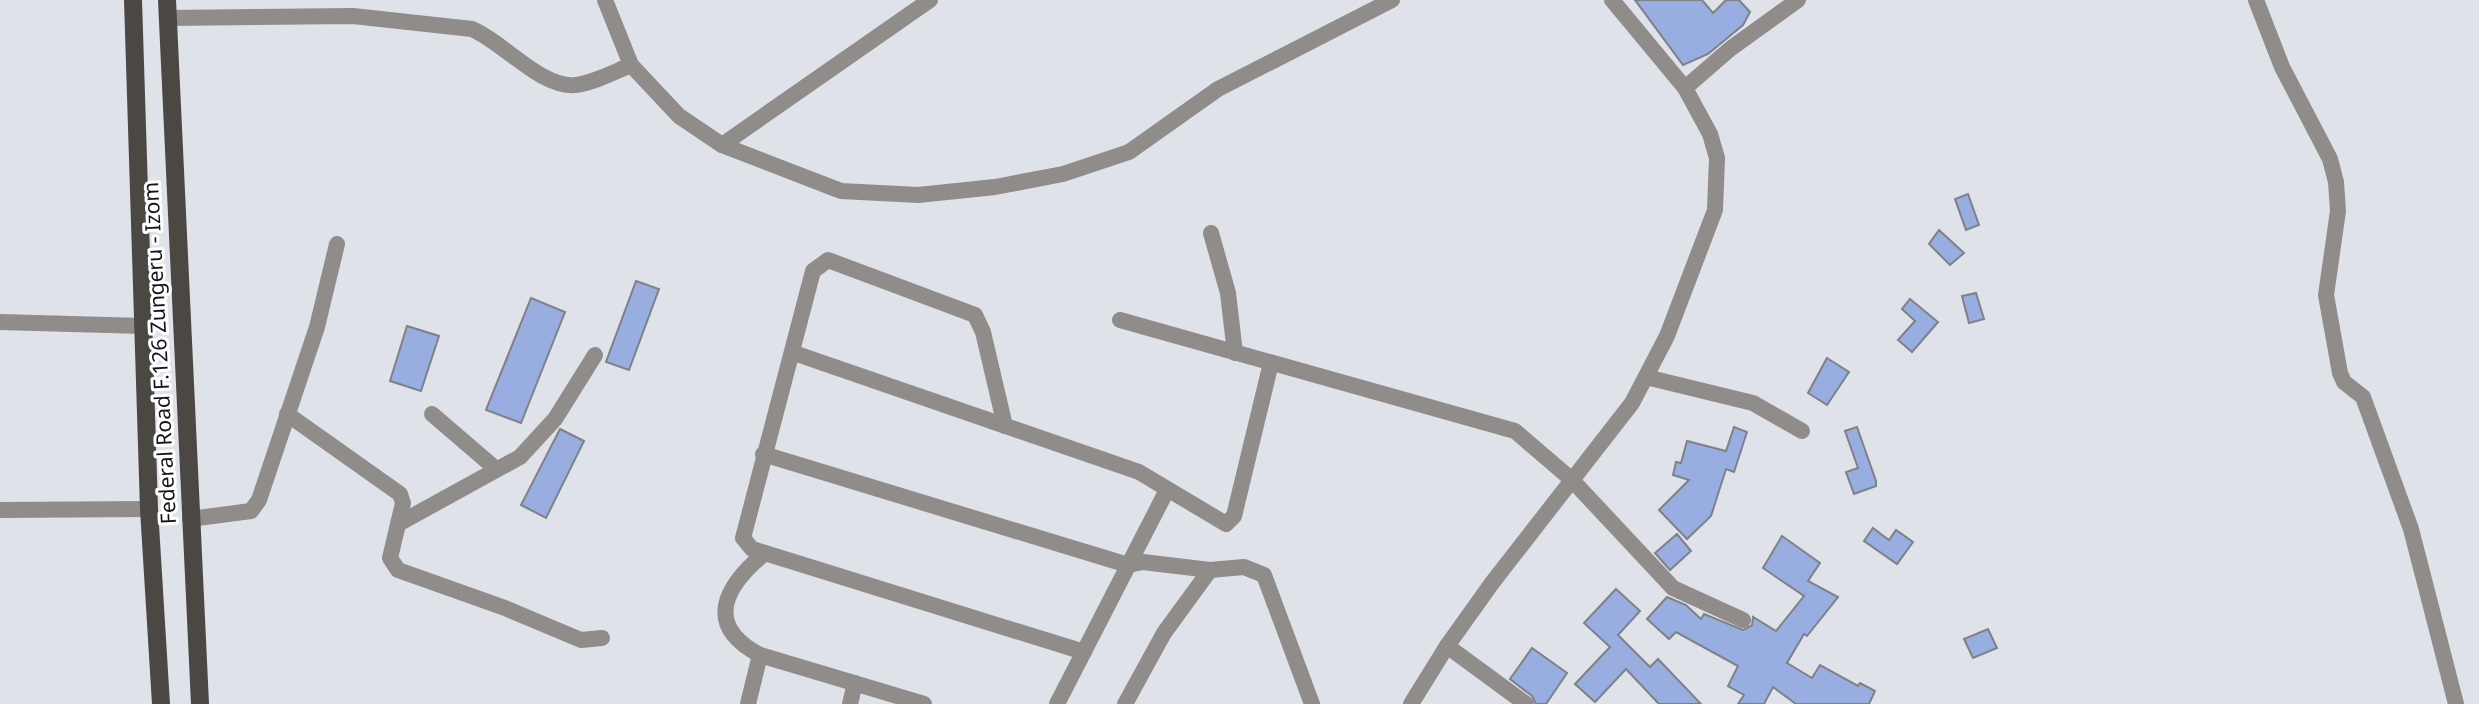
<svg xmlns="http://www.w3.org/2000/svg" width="2479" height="704" viewBox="0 0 2479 704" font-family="'Noto Sans',sans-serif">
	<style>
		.building { fill: #98ade0; stroke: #7e8187; stroke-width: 2 }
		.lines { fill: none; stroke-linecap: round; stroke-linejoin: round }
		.street { stroke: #8f8c8a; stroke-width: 16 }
		.primary { stroke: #4b4743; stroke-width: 18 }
		.labels { text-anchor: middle; stroke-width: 6; stroke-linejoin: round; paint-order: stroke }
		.street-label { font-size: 21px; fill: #141518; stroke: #fff }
	</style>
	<rect width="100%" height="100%" fill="#dfe2e9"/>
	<g class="building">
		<polygon points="1635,0 1702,0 1713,13 1726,0 1739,0 1750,12 1743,25 1708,54 1683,65"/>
		<polygon points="1968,194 1979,225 1966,230 1955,199"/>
		<polygon points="1939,230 1964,253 1950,265 1929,244"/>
		<polygon points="636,281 659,289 629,370 606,362"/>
		<polygon points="1976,293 1984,319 1969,323 1962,296"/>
		<polygon points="531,298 565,312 521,423 486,410"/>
		<polygon points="1910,299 1938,322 1912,352 1898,340 1915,321 1902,309"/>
		<polygon points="407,326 439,336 421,391 390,381"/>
		<polygon points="1827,358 1849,372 1827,405 1808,393"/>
		<polygon points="1734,427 1747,432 1734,472 1726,469 1711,516 1687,539 1659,510 1689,480 1673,475 1676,462 1681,463 1687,441 1726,451"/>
		<polygon points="1857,427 1876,481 1876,486 1854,494 1846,472 1858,468 1845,431"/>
		<polygon points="560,429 584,441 546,518 521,505"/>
		<polygon points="1873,528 1889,540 1896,530 1913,542 1897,564 1864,541"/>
		<polygon points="1677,534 1691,551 1670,570 1655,553"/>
		<polygon points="1782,536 1820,563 1808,581 1838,597 1807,636 1804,634 1787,663 1812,678 1820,665 1858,686 1860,683 1875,691 1869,704 1796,704 1773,687 1764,704 1738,704 1744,695 1728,686 1738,666 1676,632 1669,639 1647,619 1667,597 1686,605 1701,619 1704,614 1743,630 1752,625 1753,617 1776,631 1804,596 1763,568"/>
		<polygon points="1616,589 1640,611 1618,635 1650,667 1658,659 1701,704 1659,704 1626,669 1595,702 1575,684 1610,647 1584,623"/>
		<polygon points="1988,629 1997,648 1973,658 1964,639"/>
		<polygon points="1532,648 1567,673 1546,704 1536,704 1532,696 1510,679"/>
	</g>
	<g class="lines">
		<g class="street">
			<polyline points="605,0 631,65 679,116 722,145 841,191 918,195 995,187 1063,174 1129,152 1218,89 1392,0"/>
			<polyline points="2256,0 2282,67 2330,159 2336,182 2338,211 2326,295 2340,373 2344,382 2363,397 2411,529 2456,704"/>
			<path d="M 168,18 L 353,16 L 472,29 C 503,42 541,88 575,85 C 593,83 614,72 631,65"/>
			<polyline points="1685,88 1730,49 1798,0"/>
			<polyline points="722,145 930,0"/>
			<polyline points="1211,233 1228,293 1235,353"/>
			<polyline points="1120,320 1515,431 1571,479 1673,588 1743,620"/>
			<polyline points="0,322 143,326"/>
			<polyline points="794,353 1139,472 1226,524 1234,516 1271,363"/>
			<polyline points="1646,377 1753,403 1802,431"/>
			<polyline points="287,414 400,494 403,503 390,558 398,570 505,608 581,640 602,638"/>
			<polyline points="432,414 496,469"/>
			<polyline points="1005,426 983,332 975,315 828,260 813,271 743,538 752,549 765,553 1084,652"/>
			<polyline points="763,454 1128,565 1143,562 1210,570 1244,567 1264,575 1312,704"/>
			<polyline points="0,510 149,509"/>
			<polyline points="190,519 251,511 259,500 317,327 337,244"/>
			<polyline points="398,524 520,457 555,419 595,355"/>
			<path d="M 765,553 C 725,586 703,625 760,655 L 924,704"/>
			<polyline points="1447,646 1526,704"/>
			<polyline points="748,704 760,655"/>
			<polyline points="850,704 855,683"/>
			<polyline points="1057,704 1167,490"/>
			<polyline points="1125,704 1164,633 1210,570"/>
			<polyline points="1411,704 1447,646 1492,583 1632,403 1667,336 1715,210 1717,158 1710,134 1685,88 1612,0"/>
		</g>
		<g class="primary">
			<polyline points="133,0 149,509 161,704"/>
			<polyline points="167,0 200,704"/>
		</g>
	</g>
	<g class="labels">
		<g class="street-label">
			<text transform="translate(160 353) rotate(-93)" y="7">Federal Road F.126 Zungeru - Izom</text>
		</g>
	</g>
</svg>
